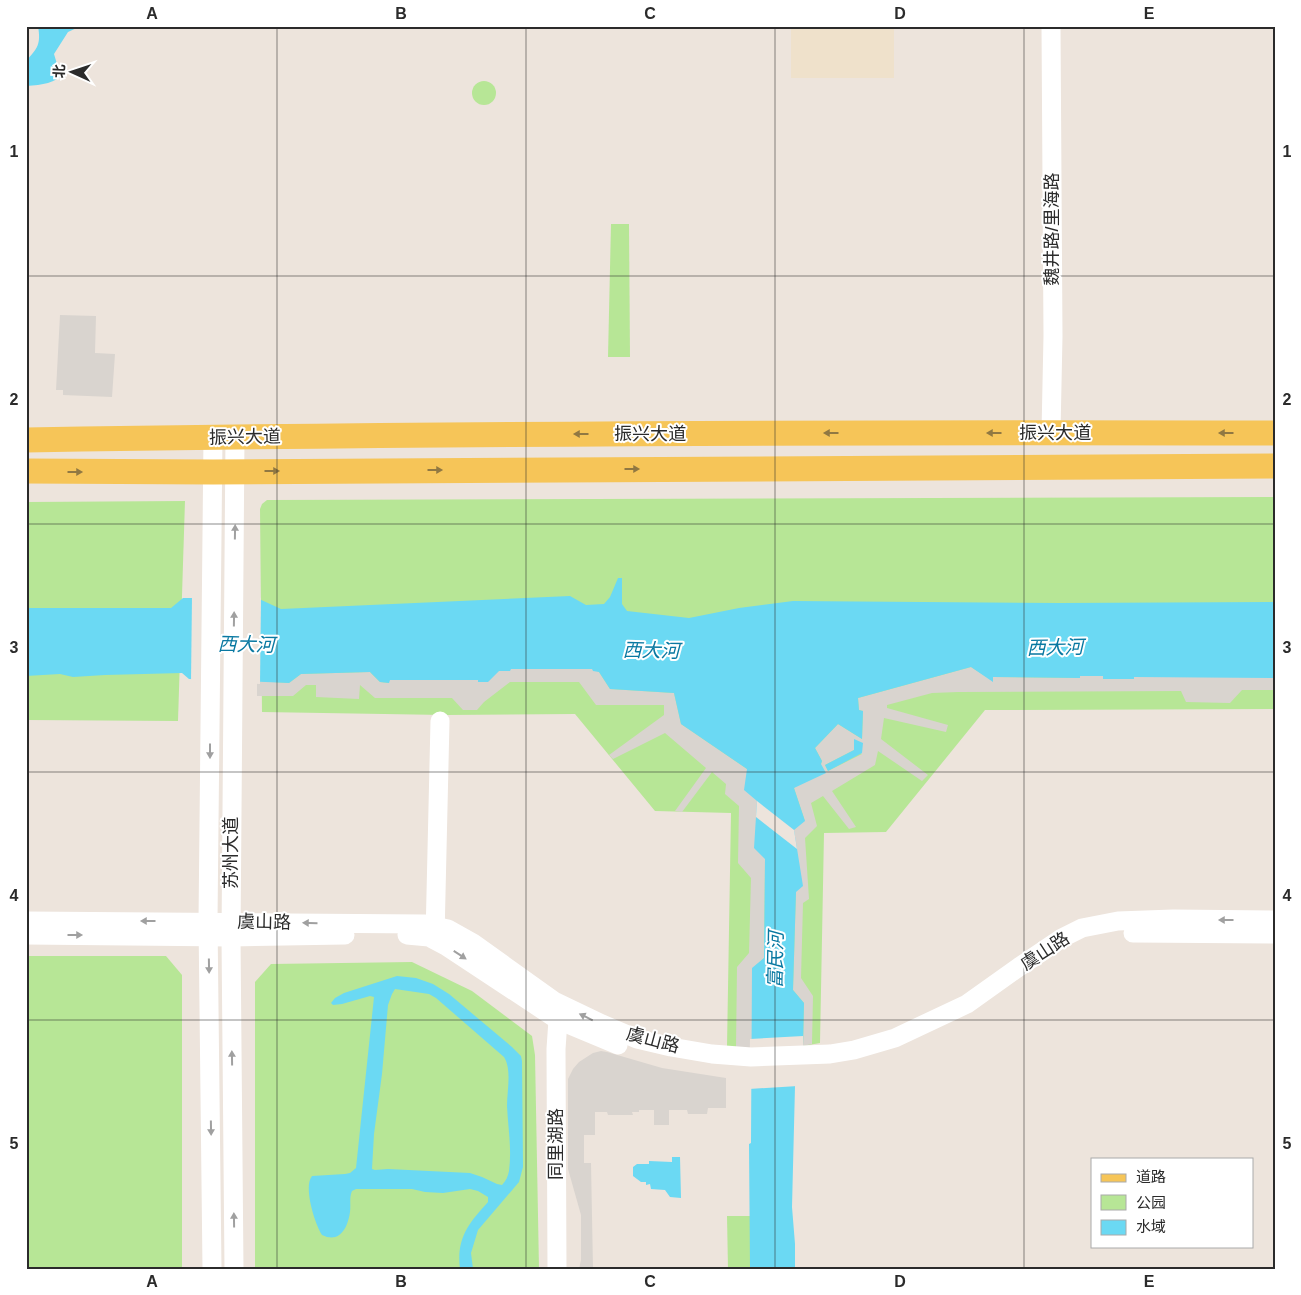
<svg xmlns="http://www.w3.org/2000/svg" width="1301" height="1295" viewBox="0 0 1301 1295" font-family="Helvetica,'Noto Sans SC',sans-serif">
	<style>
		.education { fill: #efe1cb }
		.green { fill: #b7e696 }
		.plaza { fill: #d9d4cf; fill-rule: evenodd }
		.water { fill: #6bd9f3; fill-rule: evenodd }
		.pier { fill: #ede4dc }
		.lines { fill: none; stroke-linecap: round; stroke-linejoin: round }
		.minor { stroke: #fff; stroke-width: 19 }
		.major { stroke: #f6c558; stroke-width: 25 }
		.oneway { fill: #907842 }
		.oneway2 { fill: #a0a0a0 }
		.grid { fill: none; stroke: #2b2b2b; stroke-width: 1; stroke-opacity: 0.55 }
		.labels { text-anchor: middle; stroke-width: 4; stroke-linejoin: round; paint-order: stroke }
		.street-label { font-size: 18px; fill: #2b2b2b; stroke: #fff }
		.water-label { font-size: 19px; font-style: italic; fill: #0878a1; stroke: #fff }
		.neatline { fill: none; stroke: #2b2b2b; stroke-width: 2 }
		.grid-label { font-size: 16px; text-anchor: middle; font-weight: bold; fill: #2b2b2b }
	</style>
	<rect width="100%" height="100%" fill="#ede4dc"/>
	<rect class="education" x="791" y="26" width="103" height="52"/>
	<g class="green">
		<circle cx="484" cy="93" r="12"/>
		<polygon points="611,224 629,224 630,357 608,357"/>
		<polygon points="1275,497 1275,709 985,710 886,832 824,833 820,1043 803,1046 727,1047 731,813 655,811 575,714 445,715 262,712 260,509 262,504 267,500"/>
		<polygon points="185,501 178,721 26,720 26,502"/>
		<polygon points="26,956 166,956 182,975 182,1269 26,1269"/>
		<polygon points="412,962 472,991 532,1036 535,1055 539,1269 255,1269 255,982 271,964"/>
		<polygon points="727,1216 751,1216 750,1269 728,1269"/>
	</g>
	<g class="plaza">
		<polygon points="60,315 96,316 95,353 115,354 112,397 63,395 63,390 56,390"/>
		<path d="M 971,667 L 993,681 L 993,677 L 1080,678 L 1080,676 L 1103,676 L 1103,679 L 1133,679 L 1134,677 L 1275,676 L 1275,690 L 1242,690 L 1230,703 L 1186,702 L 1181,691 L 958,692 L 932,693 L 887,705 L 887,708 L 948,725 L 946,732 L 884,718 L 881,739 L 928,775 L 922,781 L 878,751 L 875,765 L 832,791 L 856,827 L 849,829 L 823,796 L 811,803 L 817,826 L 805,838 L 809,899 L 803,903 L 801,978 L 813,996 L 812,1044 L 803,1046 L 804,1003 L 793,990 L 796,891 L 765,859 L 764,958 L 752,969 L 752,1048 L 736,1048 L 737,967 L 749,953 L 751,878 L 738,863 L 739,806 L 725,794 L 726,784 L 712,772 L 682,812 L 675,811 L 706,768 L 665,733 L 613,759 L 609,755 L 664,715 L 664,705 L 596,705 L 579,682 L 510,682 L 484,702 L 477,710 L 463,710 L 452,698 L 375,698 L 360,685 L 359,699 L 316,697 L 316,685 L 306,685 L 293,696 L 257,696 L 257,681 L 289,683 L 301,674 L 370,672 L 380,682 L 389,683 L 389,680 L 478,680 L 499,671 L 510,671 L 510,669 L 593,669 L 599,672 L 610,689 L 674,693 L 681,724 L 747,769 L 805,821 L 794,788 L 821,764 L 822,761 L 815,748 L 838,724 L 862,739 L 863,711 L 859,710 L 858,698 ZM 854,750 L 862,754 L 828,771 L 825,765 Z"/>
		<polygon points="601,1051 607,1052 662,1068 726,1078 726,1108 708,1108 707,1114 688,1114 687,1110 669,1110 669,1125 654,1125 654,1110 639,1110 639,1112 632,1112 633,1115 608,1115 607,1112 595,1112 595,1135 584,1135 584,1163 591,1163 593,1269 579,1269 581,1260 581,1215 568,1169 568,1079 573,1069 579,1062 593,1053"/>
	</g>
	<g class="water">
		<path d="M 38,26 L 81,26 L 68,32 L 54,54 L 57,64 L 67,73 C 53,83 44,85 26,86 L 26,61 C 38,48 41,44 38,26 Z"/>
		<polygon points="618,578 622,578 622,604 627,611 689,618 739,608 793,601 1060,603 1275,602 1275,678 1134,677 1134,679 1103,679 1103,676 1080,676 1080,678 993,677 993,682 971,667 858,698 859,710 863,711 862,739 838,724 815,748 822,761 821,764 826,773 794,788 805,821 794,830 803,886 796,892 793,990 804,1003 803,1046 796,1046 792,1207 795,1244 795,1269 750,1269 749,1144 751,1143 752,968 764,958 765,859 754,848 757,801 744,790 747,769 681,724 674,693 610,689 599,672 593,671 592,669 511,669 510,671 499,671 488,682 478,682 478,680 390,680 389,683 380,682 370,672 301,674 289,683 189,679 182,673 105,675 73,677 60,674 26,676 26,608 171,608 183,598 257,598 281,609 570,596 586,605 604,604 610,597"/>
		<polygon points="854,739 863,743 862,753 828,771 825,765 854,750"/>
		<path d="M 397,976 L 416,978 L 433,984 L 449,994 L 512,1047 L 521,1056 L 522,1061 L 523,1167 L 519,1182 L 478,1230 L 471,1253 L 473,1269 L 460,1269 C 456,1238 469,1223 488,1202 L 488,1197 L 478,1191 L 470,1189 L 443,1193 L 425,1192 L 412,1189 L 356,1189 L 352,1191 C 349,1198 351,1204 350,1212 C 348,1227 340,1244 322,1235 C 315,1224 303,1187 312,1176 L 345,1174 L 350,1173 L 356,1168 L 374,997 L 370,996 L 342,1004 L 333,1005 L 331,1003 L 335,998 L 344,993 ZM 395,989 L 429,994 L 436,998 L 504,1057 C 512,1070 507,1090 507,1106 C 508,1128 512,1149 509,1171 C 508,1176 506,1181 502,1185 L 497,1184 L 482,1177 L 470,1173 L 388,1169 L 375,1170 L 372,1169 L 374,1134 L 382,1074 L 388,1005 L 392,994 Z"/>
		<polygon points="672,1157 680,1157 681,1198 670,1197 665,1190 651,1189 650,1184 646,1185 646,1182 641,1182 633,1176 633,1167 637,1164 649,1164 649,1161 672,1162"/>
	</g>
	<g class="pier">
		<polygon points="192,596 257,596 261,598 260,684 191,682"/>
		<polygon points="757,801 794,830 797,849 756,817"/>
		<polygon points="803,1036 803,1048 798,1048 798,1086 749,1089 750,1039"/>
	</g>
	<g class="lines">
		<g class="minor">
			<polyline points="1051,26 1053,336 1051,432"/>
			<polyline points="26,921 425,924 448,929 473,943 554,1001 602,1024 637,1039 671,1047 712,1054 751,1057 830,1054 854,1050 895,1038 967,1004 1019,967 1062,938 1082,928 1118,921 1173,919 1275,920"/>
			<polyline points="1133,933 1275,934"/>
			<polyline points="26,935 231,937 345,935"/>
			<polyline points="407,935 429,937 446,946 558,1020 618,1045"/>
			<polyline points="435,937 440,721"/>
			<polyline points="212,1269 208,921 213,437"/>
			<polyline points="234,1269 231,937 235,437"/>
			<polyline points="557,1269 556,1049 558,1020"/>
		</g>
		<g class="major">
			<path d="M 26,440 C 442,433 859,432 1275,433"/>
			<polyline points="26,471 213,472 1275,466"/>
		</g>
	</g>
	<defs><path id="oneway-solid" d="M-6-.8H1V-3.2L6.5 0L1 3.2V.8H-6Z" transform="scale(1.25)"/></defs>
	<g class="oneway">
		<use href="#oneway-solid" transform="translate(831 433) rotate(180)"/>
		<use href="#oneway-solid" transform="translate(994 433) rotate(180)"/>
		<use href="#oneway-solid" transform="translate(1226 433) rotate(-180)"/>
		<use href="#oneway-solid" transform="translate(581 434) rotate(180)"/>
		<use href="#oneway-solid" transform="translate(632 469)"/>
		<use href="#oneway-solid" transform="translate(435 470)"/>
		<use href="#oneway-solid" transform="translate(272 471)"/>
		<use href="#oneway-solid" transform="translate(75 472)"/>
	</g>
	<g class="oneway2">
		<use href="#oneway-solid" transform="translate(235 532) rotate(-89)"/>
		<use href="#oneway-solid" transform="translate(234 619) rotate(-89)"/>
		<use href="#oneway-solid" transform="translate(210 751) rotate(90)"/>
		<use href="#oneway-solid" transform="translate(1226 920) rotate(-180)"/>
		<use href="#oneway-solid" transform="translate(148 921) rotate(-180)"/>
		<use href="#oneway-solid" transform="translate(310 923) rotate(-179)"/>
		<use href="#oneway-solid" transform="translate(75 935)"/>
		<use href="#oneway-solid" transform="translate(460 955) rotate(33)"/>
		<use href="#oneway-solid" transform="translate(209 966) rotate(89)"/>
		<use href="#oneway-solid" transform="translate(586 1017) rotate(-154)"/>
		<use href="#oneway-solid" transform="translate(232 1058) rotate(-91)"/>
		<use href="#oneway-solid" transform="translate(211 1128) rotate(89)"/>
		<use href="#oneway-solid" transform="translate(234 1220) rotate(-91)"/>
	</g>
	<path class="grid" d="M 277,26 L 277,1269M 526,26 L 526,1269M 775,26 L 775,1269M 1024,26 L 1024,1269M 26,276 L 1275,276M 26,524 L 1275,524M 26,772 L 1275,772M 26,1020 L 1275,1020"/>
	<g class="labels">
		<g class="street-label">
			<text transform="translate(1052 229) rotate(-90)" y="6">魏井路/里海路</text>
			<text x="1055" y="439">振兴大道</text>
			<text x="650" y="440">振兴大道</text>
			<text transform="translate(245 437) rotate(-1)" y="6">振兴大道</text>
			<text transform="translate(231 853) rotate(-90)" y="6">苏州大道</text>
			<text transform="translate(264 922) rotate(1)" y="6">虞山路</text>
			<text transform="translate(1045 951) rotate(-33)" y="6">虞山路</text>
			<text transform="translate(653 1040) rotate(15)" y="6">虞山路</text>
			<text transform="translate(556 1144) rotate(-90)" y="6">同里湖路</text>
		</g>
		<g class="water-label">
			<text transform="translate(246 644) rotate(1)" y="7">西大河</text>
			<text transform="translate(1055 647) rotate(-1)" y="7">西大河</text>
			<text transform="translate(651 650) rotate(1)" y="7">西大河</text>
			<text transform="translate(775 960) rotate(-89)" y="7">富民河</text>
		</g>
	</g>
	<rect width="1301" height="1295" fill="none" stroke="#ffffff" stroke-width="55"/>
	<rect x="1091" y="1158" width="162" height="90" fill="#ffffff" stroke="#aaaaaa"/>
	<rect x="1101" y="1174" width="25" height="8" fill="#f6c558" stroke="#aaaaaa"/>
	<text x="1136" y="1182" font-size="15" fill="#2b2b2b">道路</text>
	<rect x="1101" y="1195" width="25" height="15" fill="#b7e696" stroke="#aaaaaa"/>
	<text x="1136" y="1208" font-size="15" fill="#2b2b2b">公园</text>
	<rect x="1101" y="1220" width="25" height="15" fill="#6bd9f3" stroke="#aaaaaa"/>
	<text x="1136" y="1232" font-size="15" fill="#2b2b2b">水域</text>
	<g transform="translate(72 72) rotate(273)" stroke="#ffffff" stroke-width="4" paint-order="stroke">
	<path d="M0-4L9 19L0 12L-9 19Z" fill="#2b2b2b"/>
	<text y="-8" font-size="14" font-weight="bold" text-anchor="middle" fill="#2b2b2b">北</text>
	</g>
	<rect x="28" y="28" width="1246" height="1240" class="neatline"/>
	<g class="grid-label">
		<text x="152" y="19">A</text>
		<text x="401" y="19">B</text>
		<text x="650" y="19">C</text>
		<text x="900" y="19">D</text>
		<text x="1149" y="19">E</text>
		<text x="14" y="157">1</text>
		<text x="1287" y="157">1</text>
		<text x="14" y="405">2</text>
		<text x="1287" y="405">2</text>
		<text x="14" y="653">3</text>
		<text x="1287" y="653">3</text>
		<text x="14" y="901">4</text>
		<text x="1287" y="901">4</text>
		<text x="14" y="1149">5</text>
		<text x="1287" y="1149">5</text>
		<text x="152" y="1287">A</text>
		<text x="401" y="1287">B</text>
		<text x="650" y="1287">C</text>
		<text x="900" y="1287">D</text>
		<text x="1149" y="1287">E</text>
	</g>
</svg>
